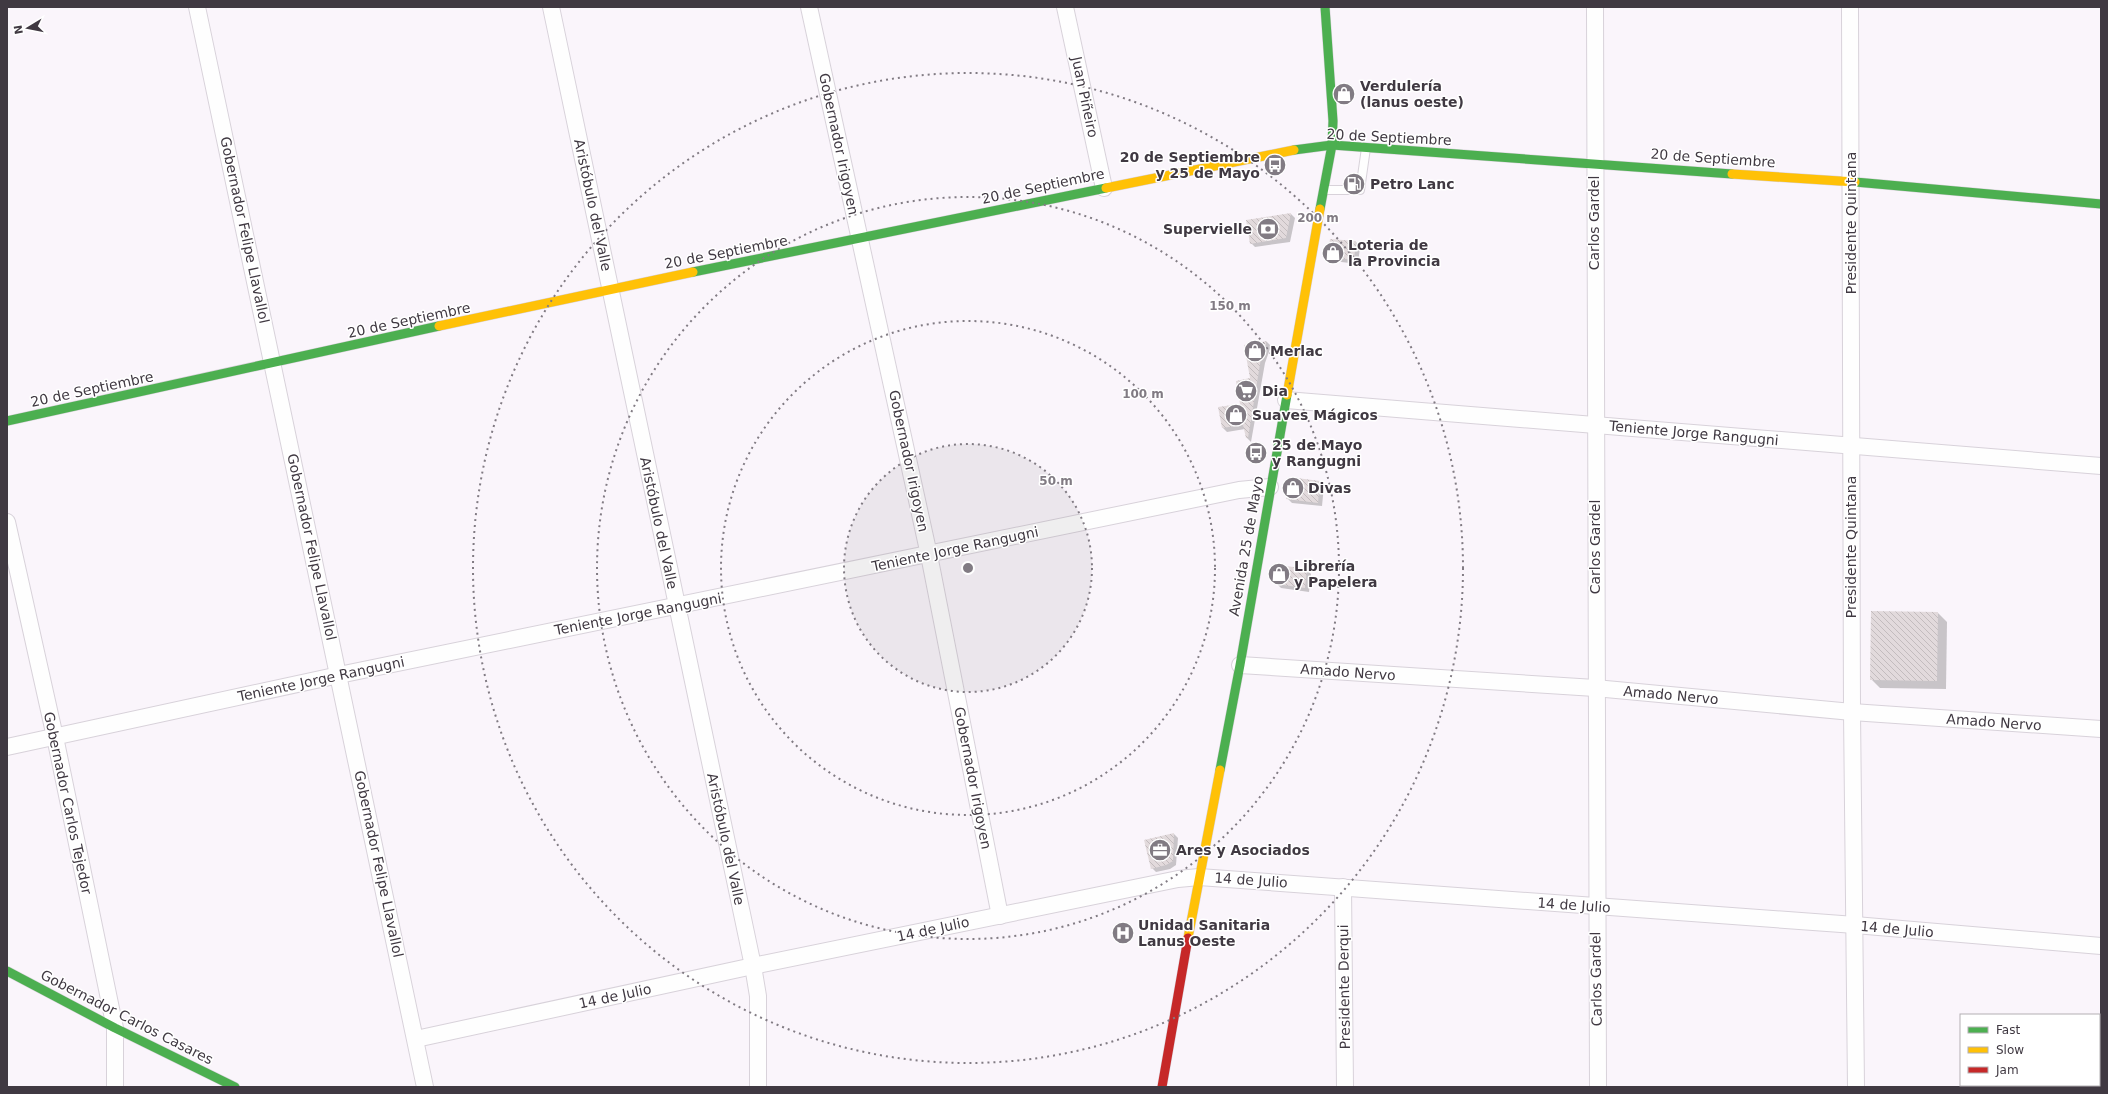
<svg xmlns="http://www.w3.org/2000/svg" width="2108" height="1094" viewBox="0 0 2108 1094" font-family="'DejaVu Sans',sans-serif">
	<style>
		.shadow { fill: #0003 }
		.building { fill: url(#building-back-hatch) }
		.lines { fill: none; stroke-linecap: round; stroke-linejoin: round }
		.lane-casing { stroke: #d8d2da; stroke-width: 10 }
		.street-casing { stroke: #d8d2da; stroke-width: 18 }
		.fast-casing { stroke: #d8d2da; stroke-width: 10 }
		.slow-casing { stroke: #d8d2da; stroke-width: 10 }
		.jam-casing { stroke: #d8d2da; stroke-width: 10 }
		.lane { stroke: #fefefe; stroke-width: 8 }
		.street { stroke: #fefefe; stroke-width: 16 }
		.fast { stroke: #4caf50; stroke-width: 9 }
		.slow { stroke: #ffc107; stroke-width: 9 }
		.jam { stroke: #c62828; stroke-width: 9 }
		.ring { fill: none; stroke: #817b83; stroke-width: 2; stroke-dasharray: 2 4 }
		.labels { text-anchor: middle; stroke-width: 3; stroke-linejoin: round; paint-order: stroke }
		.poi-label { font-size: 14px; font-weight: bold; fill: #403942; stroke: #fff; text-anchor: start }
		.street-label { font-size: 14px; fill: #403942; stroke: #fff }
		.centre { fill: #817b83; stroke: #fff; stroke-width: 2 }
		.ring-label { font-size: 12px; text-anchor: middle; font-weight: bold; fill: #817b83; stroke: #fff; stroke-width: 3; stroke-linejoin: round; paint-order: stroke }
	</style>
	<defs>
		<pattern id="building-back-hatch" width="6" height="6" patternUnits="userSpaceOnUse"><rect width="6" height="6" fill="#e2dadc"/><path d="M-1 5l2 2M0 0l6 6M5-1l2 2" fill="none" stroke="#c3bcbe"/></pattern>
	</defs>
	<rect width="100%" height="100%" fill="#faf5fb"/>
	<g class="shadow">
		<polygon points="1291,214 1295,218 1290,242 1255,247 1251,243"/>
		<polygon points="1331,240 1356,242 1360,247 1358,264 1333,261 1329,257"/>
		<polygon points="1267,342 1271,346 1265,363 1251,442 1247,438 1245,429 1227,432 1223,428 1219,408 1241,405 1251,379 1245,346"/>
		<polygon points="1320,482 1324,486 1322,506 1292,503 1287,498"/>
		<polygon points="1307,570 1311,574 1309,592 1281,588 1277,584"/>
		<polygon points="1872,612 1938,613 1947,622 1946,689 1880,688 1871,679"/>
		<polygon points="1174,834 1178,838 1176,865 1170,869 1156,872 1152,868 1146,841"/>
	</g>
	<g class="building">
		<polygon points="1291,213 1286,238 1250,244 1246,220"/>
		<polygon points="1330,239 1356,241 1354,260 1328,257"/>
		<polygon points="1267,341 1261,358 1248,438 1246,438 1243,425 1222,428 1218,407 1240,404 1236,381 1250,378 1244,345"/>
		<polygon points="1289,477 1320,481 1318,503 1286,499"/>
		<polygon points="1279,565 1307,569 1305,588 1276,584"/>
		<polygon points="1871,611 1938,612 1937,681 1870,680"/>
		<polygon points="1174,833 1173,861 1166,865 1151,869 1144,840"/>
	</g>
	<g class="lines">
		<g class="lane-casing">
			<polyline id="lane" points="1325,190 1360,190 1366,148"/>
		</g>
		<g class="street-casing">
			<g id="street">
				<polyline points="197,7 425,1087"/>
				<polyline points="551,7 753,966 758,996 758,1087"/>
				<polyline points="809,7 929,555 1000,916"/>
				<polyline points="1065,7 1104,188"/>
				<polyline points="1595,7 1598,1087"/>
				<polyline points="1850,7 1852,712 1856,1087"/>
				<polyline points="1286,400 2101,466"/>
				<polyline points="7,522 55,737 115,1028 115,1087"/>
				<polyline points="1240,665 1595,688 1852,712 2101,729"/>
				<polyline points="7,747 339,675 1239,490 1270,487"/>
				<polyline points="1343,887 1345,1087"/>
				<polyline points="416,1039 753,966 1178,879 1199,877 1855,925 2101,946"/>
			</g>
		</g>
		<g class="fast-casing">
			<g id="fast">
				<polyline points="1294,150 1332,145 1732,174"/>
				<polyline points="1855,182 2101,204"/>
				<polyline points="1320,209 1332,145 1333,121 1325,7"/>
				<polyline points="693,272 1106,188"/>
				<polyline points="7,421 439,326"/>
				<polyline points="1220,770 1240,665 1287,395"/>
				<polyline points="7,971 115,1028 235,1087"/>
			</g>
		</g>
		<g class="slow-casing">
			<g id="slow">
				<polyline points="1732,174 1855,182"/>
				<polyline points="1106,188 1294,150"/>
				<polyline points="439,326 693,272"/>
				<polyline points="1287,395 1320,209"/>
				<polyline points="1188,938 1220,770"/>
			</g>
		</g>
		<g class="jam-casing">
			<polyline id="jam" points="1162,1087 1188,938"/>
		</g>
		<use href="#lane" class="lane"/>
		<use href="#street" class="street"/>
		<use href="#fast" class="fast"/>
		<use href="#slow" class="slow"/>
		<use href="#jam" class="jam"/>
	</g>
	<circle cx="968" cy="568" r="124" fill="#817b83" fill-opacity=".12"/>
	<g class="ring">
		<circle cx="968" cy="568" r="124"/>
		<circle cx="968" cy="568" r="247"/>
		<circle cx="968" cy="568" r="371"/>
		<circle cx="968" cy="568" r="495"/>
	</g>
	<defs>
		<g id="shop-disc" transform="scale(1.15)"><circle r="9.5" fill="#817b83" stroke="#fff"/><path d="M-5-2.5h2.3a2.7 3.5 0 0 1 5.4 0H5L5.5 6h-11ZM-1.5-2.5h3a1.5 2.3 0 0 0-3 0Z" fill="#fff"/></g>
		<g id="bus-disc" transform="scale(1.15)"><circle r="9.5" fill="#817b83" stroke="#fff"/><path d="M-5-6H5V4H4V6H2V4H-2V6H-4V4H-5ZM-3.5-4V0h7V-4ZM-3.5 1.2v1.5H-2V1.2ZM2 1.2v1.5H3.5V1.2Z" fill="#fff"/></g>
		<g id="fuel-disc" transform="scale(1.15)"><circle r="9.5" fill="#817b83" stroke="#fff"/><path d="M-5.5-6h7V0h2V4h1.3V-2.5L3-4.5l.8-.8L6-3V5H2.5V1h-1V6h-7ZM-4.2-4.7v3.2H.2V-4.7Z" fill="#fff"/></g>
		<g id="bank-disc" transform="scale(1.15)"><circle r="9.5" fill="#817b83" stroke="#fff"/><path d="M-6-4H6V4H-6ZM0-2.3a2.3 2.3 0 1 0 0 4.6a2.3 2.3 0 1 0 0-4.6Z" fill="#fff"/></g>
		<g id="supermarket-disc" transform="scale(1.15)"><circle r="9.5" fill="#817b83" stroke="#fff"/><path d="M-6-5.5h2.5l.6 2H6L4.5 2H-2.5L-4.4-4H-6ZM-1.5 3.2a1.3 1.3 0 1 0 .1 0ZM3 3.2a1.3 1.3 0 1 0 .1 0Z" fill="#fff"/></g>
		<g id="office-disc" transform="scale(1.15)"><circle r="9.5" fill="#817b83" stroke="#fff"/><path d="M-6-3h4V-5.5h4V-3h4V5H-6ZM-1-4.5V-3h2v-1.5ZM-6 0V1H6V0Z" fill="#fff"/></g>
		<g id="hospital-disc" transform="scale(1.15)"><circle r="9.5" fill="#817b83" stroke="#fff"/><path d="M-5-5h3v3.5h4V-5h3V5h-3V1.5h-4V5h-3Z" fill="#fff"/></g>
	</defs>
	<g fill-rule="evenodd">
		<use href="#shop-disc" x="1344" y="94"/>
		<use href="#bus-disc" x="1275" y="165"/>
		<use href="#fuel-disc" x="1354" y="184"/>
		<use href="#bank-disc" x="1268" y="229"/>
		<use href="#shop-disc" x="1333" y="253"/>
		<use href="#shop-disc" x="1255" y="351"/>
		<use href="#supermarket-disc" x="1246" y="391"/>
		<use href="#shop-disc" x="1236" y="415"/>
		<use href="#bus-disc" x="1256" y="453"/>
		<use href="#shop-disc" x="1293" y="488"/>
		<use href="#shop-disc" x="1279" y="574"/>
		<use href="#office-disc" x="1160" y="850"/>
		<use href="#hospital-disc" x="1123" y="933"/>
	</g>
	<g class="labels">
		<g class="poi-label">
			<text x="1360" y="91">Verdulería<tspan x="1360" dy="16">(lanus oeste)</tspan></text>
			<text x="1260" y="162" text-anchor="end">20 de Septiembre<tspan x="1260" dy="16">y 25 de Mayo</tspan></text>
			<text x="1370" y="189">Petro Lanc</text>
			<text x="1252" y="234" text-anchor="end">Supervielle</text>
			<text x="1348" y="250">Loteria de<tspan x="1348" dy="16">la Provincia</tspan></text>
			<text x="1270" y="356">Merlac</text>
			<text x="1262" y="396">Dia</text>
			<text x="1252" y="420">Suaves Mágicos</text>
			<text x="1272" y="450">25 de Mayo<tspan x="1272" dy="16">y Rangugni</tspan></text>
			<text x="1308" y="493">Divas</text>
			<text x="1294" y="571">Librería<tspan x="1294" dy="16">y Papelera</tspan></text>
			<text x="1176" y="855">Ares y Asociados</text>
			<text x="1138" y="930">Unidad Sanitaria<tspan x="1138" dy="16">Lanus Oeste</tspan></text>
		</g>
		<g class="street-label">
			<text transform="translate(1085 97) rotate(78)" y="5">Juan Piñeiro</text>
			<text transform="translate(1389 137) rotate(3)" y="5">20 de Septiembre</text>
			<text transform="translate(839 144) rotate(78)" y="5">Gobernador Irigoyen</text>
			<text transform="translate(1713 158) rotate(4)" y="5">20 de Septiembre</text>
			<text transform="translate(1043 186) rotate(-12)" y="5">20 de Septiembre</text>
			<text transform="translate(593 205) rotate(78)" y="5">Aristóbulo del Valle</text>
			<text transform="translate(1594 223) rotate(-90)" y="5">Carlos Gardel</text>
			<text transform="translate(1851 223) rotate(-90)" y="5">Presidente Quintana</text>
			<text transform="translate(245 230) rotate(78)" y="5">Gobernador Felipe Llavallol</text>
			<text transform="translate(726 252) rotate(-11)" y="5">20 de Septiembre</text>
			<text transform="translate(409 320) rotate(-12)" y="5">20 de Septiembre</text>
			<text transform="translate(92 389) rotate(-12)" y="5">20 de Septiembre</text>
			<text transform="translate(1694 433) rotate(5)" y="5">Teniente Jorge Rangugni</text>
			<text transform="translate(909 461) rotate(78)" y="5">Gobernador Irigoyen</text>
			<text transform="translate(659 523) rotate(78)" y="5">Aristóbulo del Valle</text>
			<text transform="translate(1246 546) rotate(-80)" y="5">Avenida 25 de Mayo</text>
			<text transform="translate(312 547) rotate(78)" y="5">Gobernador Felipe Llavallol</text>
			<text transform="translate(1595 547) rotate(-90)" y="5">Carlos Gardel</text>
			<text transform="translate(1851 547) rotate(-90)" y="5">Presidente Quintana</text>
			<text transform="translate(955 549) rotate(-12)" y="5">Teniente Jorge Rangugni</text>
			<text transform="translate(638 614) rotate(-11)" y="5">Teniente Jorge Rangugni</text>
			<text transform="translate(1348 672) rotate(4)" y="5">Amado Nervo</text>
			<text transform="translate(321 679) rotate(-12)" y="5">Teniente Jorge Rangugni</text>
			<text transform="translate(1671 695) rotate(5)" y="5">Amado Nervo</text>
			<text transform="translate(1994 722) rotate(4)" y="5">Amado Nervo</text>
			<text transform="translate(973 778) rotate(79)" y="5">Gobernador Irigoyen</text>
			<text transform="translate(68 803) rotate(78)" y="5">Gobernador Carlos Tejedor</text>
			<text transform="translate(726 839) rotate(78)" y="5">Aristóbulo del Valle</text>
			<text transform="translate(379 864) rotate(78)" y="5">Gobernador Felipe Llavallol</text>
			<text transform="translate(1251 880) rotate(4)" y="5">14 de Julio</text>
			<text transform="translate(1574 905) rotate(4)" y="5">14 de Julio</text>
			<text transform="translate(933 929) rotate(-12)" y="5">14 de Julio</text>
			<text transform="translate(1897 929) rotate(5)" y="5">14 de Julio</text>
			<text transform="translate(1596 979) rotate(-91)" y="5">Carlos Gardel</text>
			<text transform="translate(1344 987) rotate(-91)" y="5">Presidente Derqui</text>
			<text transform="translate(615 996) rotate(-12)" y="5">14 de Julio</text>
			<text transform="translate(127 1017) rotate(27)" y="5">Gobernador Carlos Casares</text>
		</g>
	</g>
	<circle cx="968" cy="568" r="6" class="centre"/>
	<g class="ring-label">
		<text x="1318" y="222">200 m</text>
		<text x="1230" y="310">150 m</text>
		<text x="1143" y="398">100 m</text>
		<text x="1056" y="485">50 m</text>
	</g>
	<rect width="2108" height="1094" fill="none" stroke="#403942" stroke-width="16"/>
	<rect x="1960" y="1014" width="140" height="72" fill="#ffffff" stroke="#b3b0b3"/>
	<rect x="1968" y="1027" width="20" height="6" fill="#4caf50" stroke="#b3b0b3"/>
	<text x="1996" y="1034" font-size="12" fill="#403942">Fast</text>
	<rect x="1968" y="1047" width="20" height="6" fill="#ffc107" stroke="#b3b0b3"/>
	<text x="1996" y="1054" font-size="12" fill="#403942">Slow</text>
	<rect x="1968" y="1067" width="20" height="6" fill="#c62828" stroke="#b3b0b3"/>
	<text x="1996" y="1074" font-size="12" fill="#403942">Jam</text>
	<g transform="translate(28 28) rotate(260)" stroke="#ffffff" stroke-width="3" paint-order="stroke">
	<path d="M0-3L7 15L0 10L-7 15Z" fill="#403942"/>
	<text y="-6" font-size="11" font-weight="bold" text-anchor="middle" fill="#403942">N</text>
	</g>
</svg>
